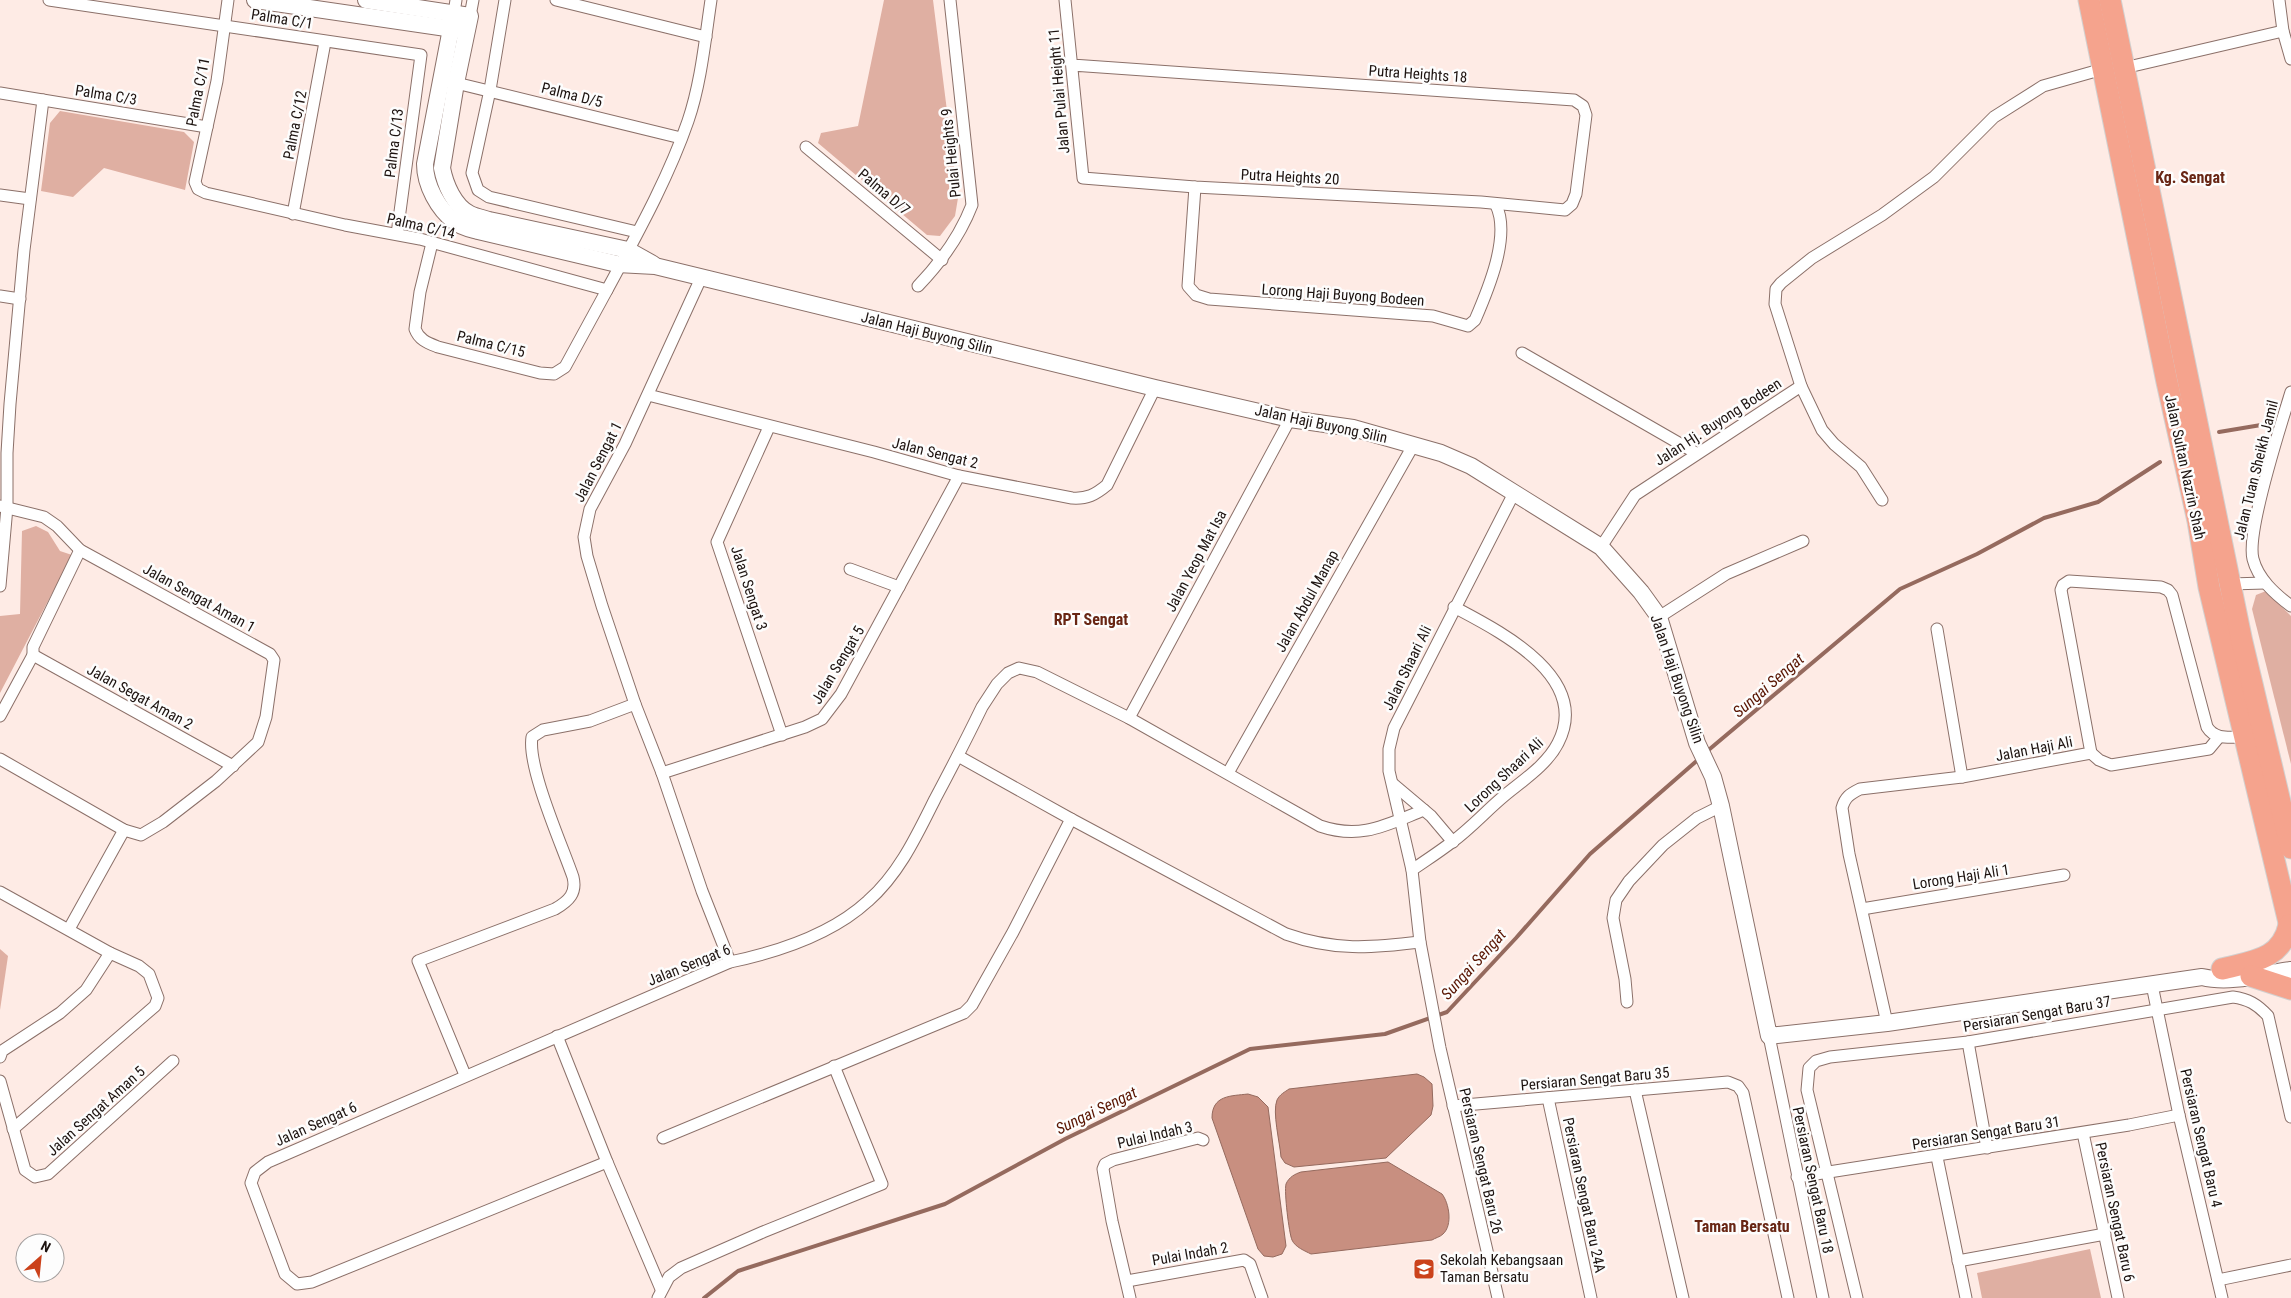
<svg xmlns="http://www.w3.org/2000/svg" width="2291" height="1298" viewBox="0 0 2291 1298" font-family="'Roboto Condensed',sans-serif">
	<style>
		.green { fill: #dfafa2 }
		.water { fill: #c88f80; stroke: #956a5e }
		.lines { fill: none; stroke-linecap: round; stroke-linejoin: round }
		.stream { stroke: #956a5e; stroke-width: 4 }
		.street-casing { stroke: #8b7069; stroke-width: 13 }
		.secondary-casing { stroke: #8b7069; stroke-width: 18 }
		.highway-casing { stroke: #d2d0cf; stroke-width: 23 }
		.street { stroke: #fff; stroke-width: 11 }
		.secondary { stroke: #fff; stroke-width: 16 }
		.highway { stroke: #f5a38d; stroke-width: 21 }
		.labels { text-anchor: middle; stroke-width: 5; stroke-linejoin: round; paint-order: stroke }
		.street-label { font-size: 15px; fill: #1d1310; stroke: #fdfdfd }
		.poi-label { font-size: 15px; fill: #1d1310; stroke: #fdfdfd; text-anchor: start }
		.neighbourhood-label { font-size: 16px; font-weight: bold; fill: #682614; stroke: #fdfdfd }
		.water-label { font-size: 16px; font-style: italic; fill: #591502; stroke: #fdfdfd }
	</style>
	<rect width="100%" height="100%" fill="#feebe5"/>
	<g class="green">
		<polygon points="884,0 933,0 958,198 955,216 940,236 927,235 818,143 821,133 858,126"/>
		<polygon points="60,111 184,132 194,142 185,190 104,168 73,197 41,191 50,123"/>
		<polygon points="36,526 48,532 60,551 72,555 0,693 0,616 20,614 22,531"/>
		<polygon points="2266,591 2291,616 2291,764 2252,609 2256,595"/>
		<polygon points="0,949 8,956 0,1010"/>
		<polygon points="2090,1249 2101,1298 1982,1298 1977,1273"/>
	</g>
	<g class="water">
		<path d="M 1417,1074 L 1424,1077 L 1432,1084 L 1433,1106 L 1431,1115 L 1386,1158 L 1294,1167 L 1285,1163 L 1281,1157 C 1280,1143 1272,1112 1277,1100 C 1280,1094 1285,1092 1289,1089 Z"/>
		<path d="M 1248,1094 L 1258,1097 L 1268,1107 L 1286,1246 L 1282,1254 L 1273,1257 L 1264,1256 L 1258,1249 L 1212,1118 C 1212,1095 1231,1096 1248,1094 Z"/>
		<path d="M 1388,1162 L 1442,1194 C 1449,1203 1453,1225 1443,1234 C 1440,1237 1435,1238 1432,1240 L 1311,1254 C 1305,1251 1295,1247 1292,1240 C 1289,1233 1284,1192 1286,1184 C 1289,1177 1295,1174 1301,1172 Z"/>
	</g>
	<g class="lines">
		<g class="stream">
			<polyline points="2219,432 2267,424"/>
			<polyline points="1705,753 1900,589 1977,554 2044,518 2098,502 2160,462"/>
			<polyline points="704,1298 738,1271 945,1204 1065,1139 1250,1049 1385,1034 1447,1012 1516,938 1590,854 1700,758"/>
		</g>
		<g class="street-casing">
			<g id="street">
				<polyline points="49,0 421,55 397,234"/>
				<path d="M 228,0 L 217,81 L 195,182 L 198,189 L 206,193 L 345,225 L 420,239 L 607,290 C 636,236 668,179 688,121 C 701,83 705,40 711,0"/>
				<polyline points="505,0 490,90 472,173 478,190 489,197 637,232"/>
				<polyline points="556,0 706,37"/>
				<polyline points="1065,0 1083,178 1195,187 1481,202 1565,210 1572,204 1576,194 1586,115 1583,106 1574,100 1072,65"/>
				<polyline points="2279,0 2283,31 2291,59"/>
				<polyline points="454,13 456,0"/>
				<polyline points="470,16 473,0"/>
				<polyline points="2124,68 2283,31"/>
				<polyline points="456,83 681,138"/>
				<polyline points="0,93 207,127"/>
				<polyline points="806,147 942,260"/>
				<path d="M 1195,187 L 1188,286 L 1196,295 L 1209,299 L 1433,316 L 1468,326 L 1475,320 C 1488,290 1511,236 1496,205"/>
				<polyline points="0,195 30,199"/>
				<polyline points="293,214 325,42"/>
				<path d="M 432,243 L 420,292 L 415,329 C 419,340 428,343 438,347 L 540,373 L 554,374 L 565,367 L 607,290"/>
				<polyline points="701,278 625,444 590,509 584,537 587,556 602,606 635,704 662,773 702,891 730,962"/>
				<path d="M 918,286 C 941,262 960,236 972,205 L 950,0"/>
				<polyline points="0,296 20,299"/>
				<polyline points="1522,353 1696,453"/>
				<polyline points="1801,386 1775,304 1776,289 1781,283 1812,258 1882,215 1934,177 1994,117 2043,86 2103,69"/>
				<path d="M 2291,392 C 2281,424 2246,532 2253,559 C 2258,579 2275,594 2291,606"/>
				<path d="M 648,395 L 874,452 L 959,476 L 1072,498 C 1087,499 1095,495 1107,485 L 1155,388"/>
				<polyline points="769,427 717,542 782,735"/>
				<polyline points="0,506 44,517 57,526 80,550 270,654 274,660 266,717 258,742 216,781 163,822 141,835 124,830 0,759"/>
				<polyline points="1601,547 1635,495 1801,386 1822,430 1834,444 1861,467 1882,500"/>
				<polyline points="850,569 899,587"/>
				<polyline points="2230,584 2265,583"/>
				<polyline points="0,586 7,507 7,453 10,404 24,250 43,100"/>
				<polyline points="1659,617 1726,574 1803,541"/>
				<polyline points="1937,629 1962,777"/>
				<polyline points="33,655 233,766"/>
				<polyline points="0,716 33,655 33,647 80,550"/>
				<polyline points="1129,718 1290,419"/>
				<polyline points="2091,753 2099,760 2111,765 2209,749 2219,737"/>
				<path d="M 958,756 L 1071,819 L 1286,934 C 1334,951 1371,948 1420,942"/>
				<polyline points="662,773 805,727 822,719 841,694 959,476"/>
				<polyline points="1228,773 1414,444"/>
				<polyline points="1393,784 1431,816 1453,842"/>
				<path d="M 1412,870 C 1425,861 1439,852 1452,842 C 1471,828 1486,811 1504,796 C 1522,781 1547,765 1558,743 C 1592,677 1499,631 1454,607"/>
				<polyline points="0,892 110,953 139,966 149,974 158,998 155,1006 13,1129"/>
				<polyline points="1862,909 2064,875"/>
				<polyline points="69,929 124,830"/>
				<polyline points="2152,985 2179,1115 2222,1298"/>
				<polyline points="1627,1002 1625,979 1613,918 1616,900 1629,881 1663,845 1697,818 1721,806"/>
				<path d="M 1887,1023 L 1849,854 L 1842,808 C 1845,797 1850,794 1860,789 L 1962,777 L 2091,753 L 2061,590 L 2063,585 L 2069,581 L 2161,587 L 2168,590 L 2172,595 L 2207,727 C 2215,740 2229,737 2243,737"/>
				<polyline points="557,1036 607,1162 661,1289"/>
				<polyline points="1769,1036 1823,1298"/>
				<polyline points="1968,1042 1987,1148"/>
				<polyline points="0,1057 2,1051 60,1013 86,990 110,953"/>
				<path d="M 465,1075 L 418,961 L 555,909 C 569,901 577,893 573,877 C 562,845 527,767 532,737 L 543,730 L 590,721 L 635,704"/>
				<polyline points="0,1081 25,1170 35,1177 48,1174 173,1061"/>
				<polyline points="1635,1090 1683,1298"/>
				<polyline points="1548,1098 1591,1298"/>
				<polyline points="1453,1106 1728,1082 1738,1086 1743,1093 1788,1298"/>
				<polyline points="2083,1133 2118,1298"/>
				<polyline points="663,1138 964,1013 972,1005 1013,932 1071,819"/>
				<polyline points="1937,1157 1966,1298"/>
				<path d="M 607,1162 L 312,1282 L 297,1284 L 285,1274 L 251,1183 L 255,1172 L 268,1162 L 730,962 C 778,952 831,935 868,901 C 899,874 917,835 935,799 C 951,769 967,738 982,707 L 997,684 L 1008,673 L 1019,668 L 1037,672 L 1129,718 L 1320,826 C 1361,840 1386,825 1424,810"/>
				<polyline points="1797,1177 2129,1125 2179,1115"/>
				<polyline points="1958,1261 2105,1234"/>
				<polyline points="2218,1280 2291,1265"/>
				<polyline points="1127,1281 1244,1260 1250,1264 1262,1298"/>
				<polyline points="658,1298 669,1277 681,1268 763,1232 882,1184 834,1066"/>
				<polyline points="1130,1298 1112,1221 1103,1169 1105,1164 1113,1160 1198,1138 1203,1140"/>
				<polyline points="1498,1298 1440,1048 1420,942 1412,870 1389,771 1389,749 1394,728 1514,493"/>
				<path d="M 1857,1298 L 1807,1090 L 1809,1068 L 1816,1061 L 1830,1057 L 1968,1042 L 2233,997 C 2248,999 2257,1004 2268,1016 L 2291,1117"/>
			</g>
		</g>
		<g class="secondary-casing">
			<g id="secondary">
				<polyline points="255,0 460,30"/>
				<path d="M 366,0 L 470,16 L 456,83 L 442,168 C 445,184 454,206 470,214 C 476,217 483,218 489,220 L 628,250 L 653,264"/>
				<path d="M 454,13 L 425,164 C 425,185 438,209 455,222 C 461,227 471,229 478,231 L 617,264 L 655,266 L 1155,388 L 1290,419 L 1353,428 L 1441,453 L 1471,466 L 1601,547 L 1641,592 L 1659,617 L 1697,743 L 1713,777 L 1721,806 L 1769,1036 L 1887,1023 L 2202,977 C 2230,984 2263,974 2291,970"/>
			</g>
		</g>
		<g class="highway-casing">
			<g id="highway">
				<polyline points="2089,0 2167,382 2198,521 2209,587 2291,931"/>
				<polyline points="2110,0 2242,642 2291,848"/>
				<path d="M 2222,969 C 2253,961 2281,960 2289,925"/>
				<polyline points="2251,976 2291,989"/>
			</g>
		</g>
		<use href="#street" class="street"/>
		<use href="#secondary" class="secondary"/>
		<use href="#highway" class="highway"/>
	</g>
	<defs>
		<g id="school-square" transform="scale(1.125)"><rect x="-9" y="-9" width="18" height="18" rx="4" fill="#cb421b" stroke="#fdfdfd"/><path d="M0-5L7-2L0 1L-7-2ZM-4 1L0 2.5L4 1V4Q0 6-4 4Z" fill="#fff"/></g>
	</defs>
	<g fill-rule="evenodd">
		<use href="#school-square" x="1424" y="1269"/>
	</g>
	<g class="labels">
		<g class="street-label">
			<text transform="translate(282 19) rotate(9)" y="5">Palma C/1</text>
			<text transform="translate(1418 74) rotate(4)" y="5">Putra Heights 18</text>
			<text transform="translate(1059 91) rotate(-95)" y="5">Jalan Pulai Height 11</text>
			<text transform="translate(198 92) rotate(-79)" y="5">Palma C/11</text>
			<text transform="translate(106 95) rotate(9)" y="5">Palma C/3</text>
			<text transform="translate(572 95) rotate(14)" y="5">Palma D/5</text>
			<text transform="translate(295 125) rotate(-79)" y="5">Palma C/12</text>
			<text transform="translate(394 143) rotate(-83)" y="5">Palma C/13</text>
			<text transform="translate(951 153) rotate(-96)" y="5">Pulai Heights 9</text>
			<text transform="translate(1290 177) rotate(3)" y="5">Putra Heights 20</text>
			<text transform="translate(884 192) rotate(40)" y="5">Palma D/7</text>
			<text transform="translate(421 226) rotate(13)" y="5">Palma C/14</text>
			<text transform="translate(1343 295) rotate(4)" y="5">Lorong Haji Buyong Bodeen</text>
			<text transform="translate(927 333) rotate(14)" y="5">Jalan Haji Buyong Silin</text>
			<text transform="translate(491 344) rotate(14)" y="5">Palma C/15</text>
			<text transform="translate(1718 422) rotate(-33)" y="5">Jalan Hj. Buyong Bodeen</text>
			<text transform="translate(1321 424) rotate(12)" y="5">Jalan Haji Buyong Silin</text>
			<text transform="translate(935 453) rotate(14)" y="5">Jalan Sengat 2</text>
			<text transform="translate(598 462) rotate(-63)" y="5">Jalan Sengat 1</text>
			<text transform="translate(2185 467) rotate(78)" y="5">Jalan Sultan Nazrin Shah</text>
			<text transform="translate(2256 470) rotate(-76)" y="5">Jalan Tuan Sheikh Jamil</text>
			<text transform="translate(1196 561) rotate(-62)" y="5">Jalan Yeop Mat Isa</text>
			<text transform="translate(749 588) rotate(72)" y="5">Jalan Sengat 3</text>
			<text transform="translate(199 598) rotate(29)" y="5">Jalan Sengat Aman 1</text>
			<text transform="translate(1307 601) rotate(-61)" y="5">Jalan Abdul Manap</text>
			<text transform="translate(838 665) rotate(-59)" y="5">Jalan Sengat 5</text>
			<text transform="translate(1407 668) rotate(-64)" y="5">Jalan Shaari Ali</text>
			<text transform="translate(1677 679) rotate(71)" y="5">Jalan Haji Buyong Silin</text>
			<text transform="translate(140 697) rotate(29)" y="5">Jalan Segat Aman 2</text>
			<text transform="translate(2034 749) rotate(-11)" y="5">Jalan Haji Ali</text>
			<text transform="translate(1504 775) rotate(-43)" y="5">Lorong Shaari Ali</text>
			<text transform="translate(1961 877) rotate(-9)" y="5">Lorong Haji Ali 1</text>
			<text transform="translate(689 965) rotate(-22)" y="5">Jalan Sengat 6</text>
			<text transform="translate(2037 1014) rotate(-10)" y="5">Persiaran Sengat Baru 37</text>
			<text transform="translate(1595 1079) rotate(-5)" y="5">Persiaran Sengat Baru 35</text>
			<text transform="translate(96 1111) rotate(-42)" y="5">Jalan Sengat Aman 5</text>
			<text transform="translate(316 1124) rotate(-24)" y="5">Jalan Sengat 6</text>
			<text transform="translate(1986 1133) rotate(-9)" y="5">Persiaran Sengat Baru 31</text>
			<text transform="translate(1155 1135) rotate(-13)" y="5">Pulai Indah 3</text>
			<text transform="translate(2201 1138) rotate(77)" y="5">Persiaran Sengat Baru 4</text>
			<text transform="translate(1481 1161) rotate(77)" y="5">Persiaran Sengat Baru 26</text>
			<text transform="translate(1813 1180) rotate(78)" y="5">Persiaran Sengat Baru 18</text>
			<text transform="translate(1584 1195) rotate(78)" y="5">Persiaran Sengat Baru 24A</text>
			<text transform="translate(2115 1212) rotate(78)" y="5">Persiaran Sengat Baru 6</text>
			<text transform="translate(1190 1254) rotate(-10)" y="5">Pulai Indah 2</text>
		</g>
		<g class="poi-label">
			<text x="1440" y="1265">Sekolah Kebangsaan<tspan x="1440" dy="17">Taman Bersatu</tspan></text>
		</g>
		<g class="neighbourhood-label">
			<text x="2190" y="183">Kg. Sengat</text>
			<text x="1091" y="625">RPT Sengat</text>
			<text x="1742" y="1232">Taman Bersatu</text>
		</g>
		<g class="water-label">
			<text transform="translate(1768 685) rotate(-41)" y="6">Sungai Sengat</text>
			<text transform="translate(1473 964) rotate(-48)" y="6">Sungai Sengat</text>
			<text transform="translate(1096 1110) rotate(-26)" y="6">Sungai Sengat</text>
		</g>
	</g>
	<g transform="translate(40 1258) rotate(27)"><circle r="24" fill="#fdfdfd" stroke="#a39f9e"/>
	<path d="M0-4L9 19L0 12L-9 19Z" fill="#cb421b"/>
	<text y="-8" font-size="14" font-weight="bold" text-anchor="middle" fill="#1d1310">N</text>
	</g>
</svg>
